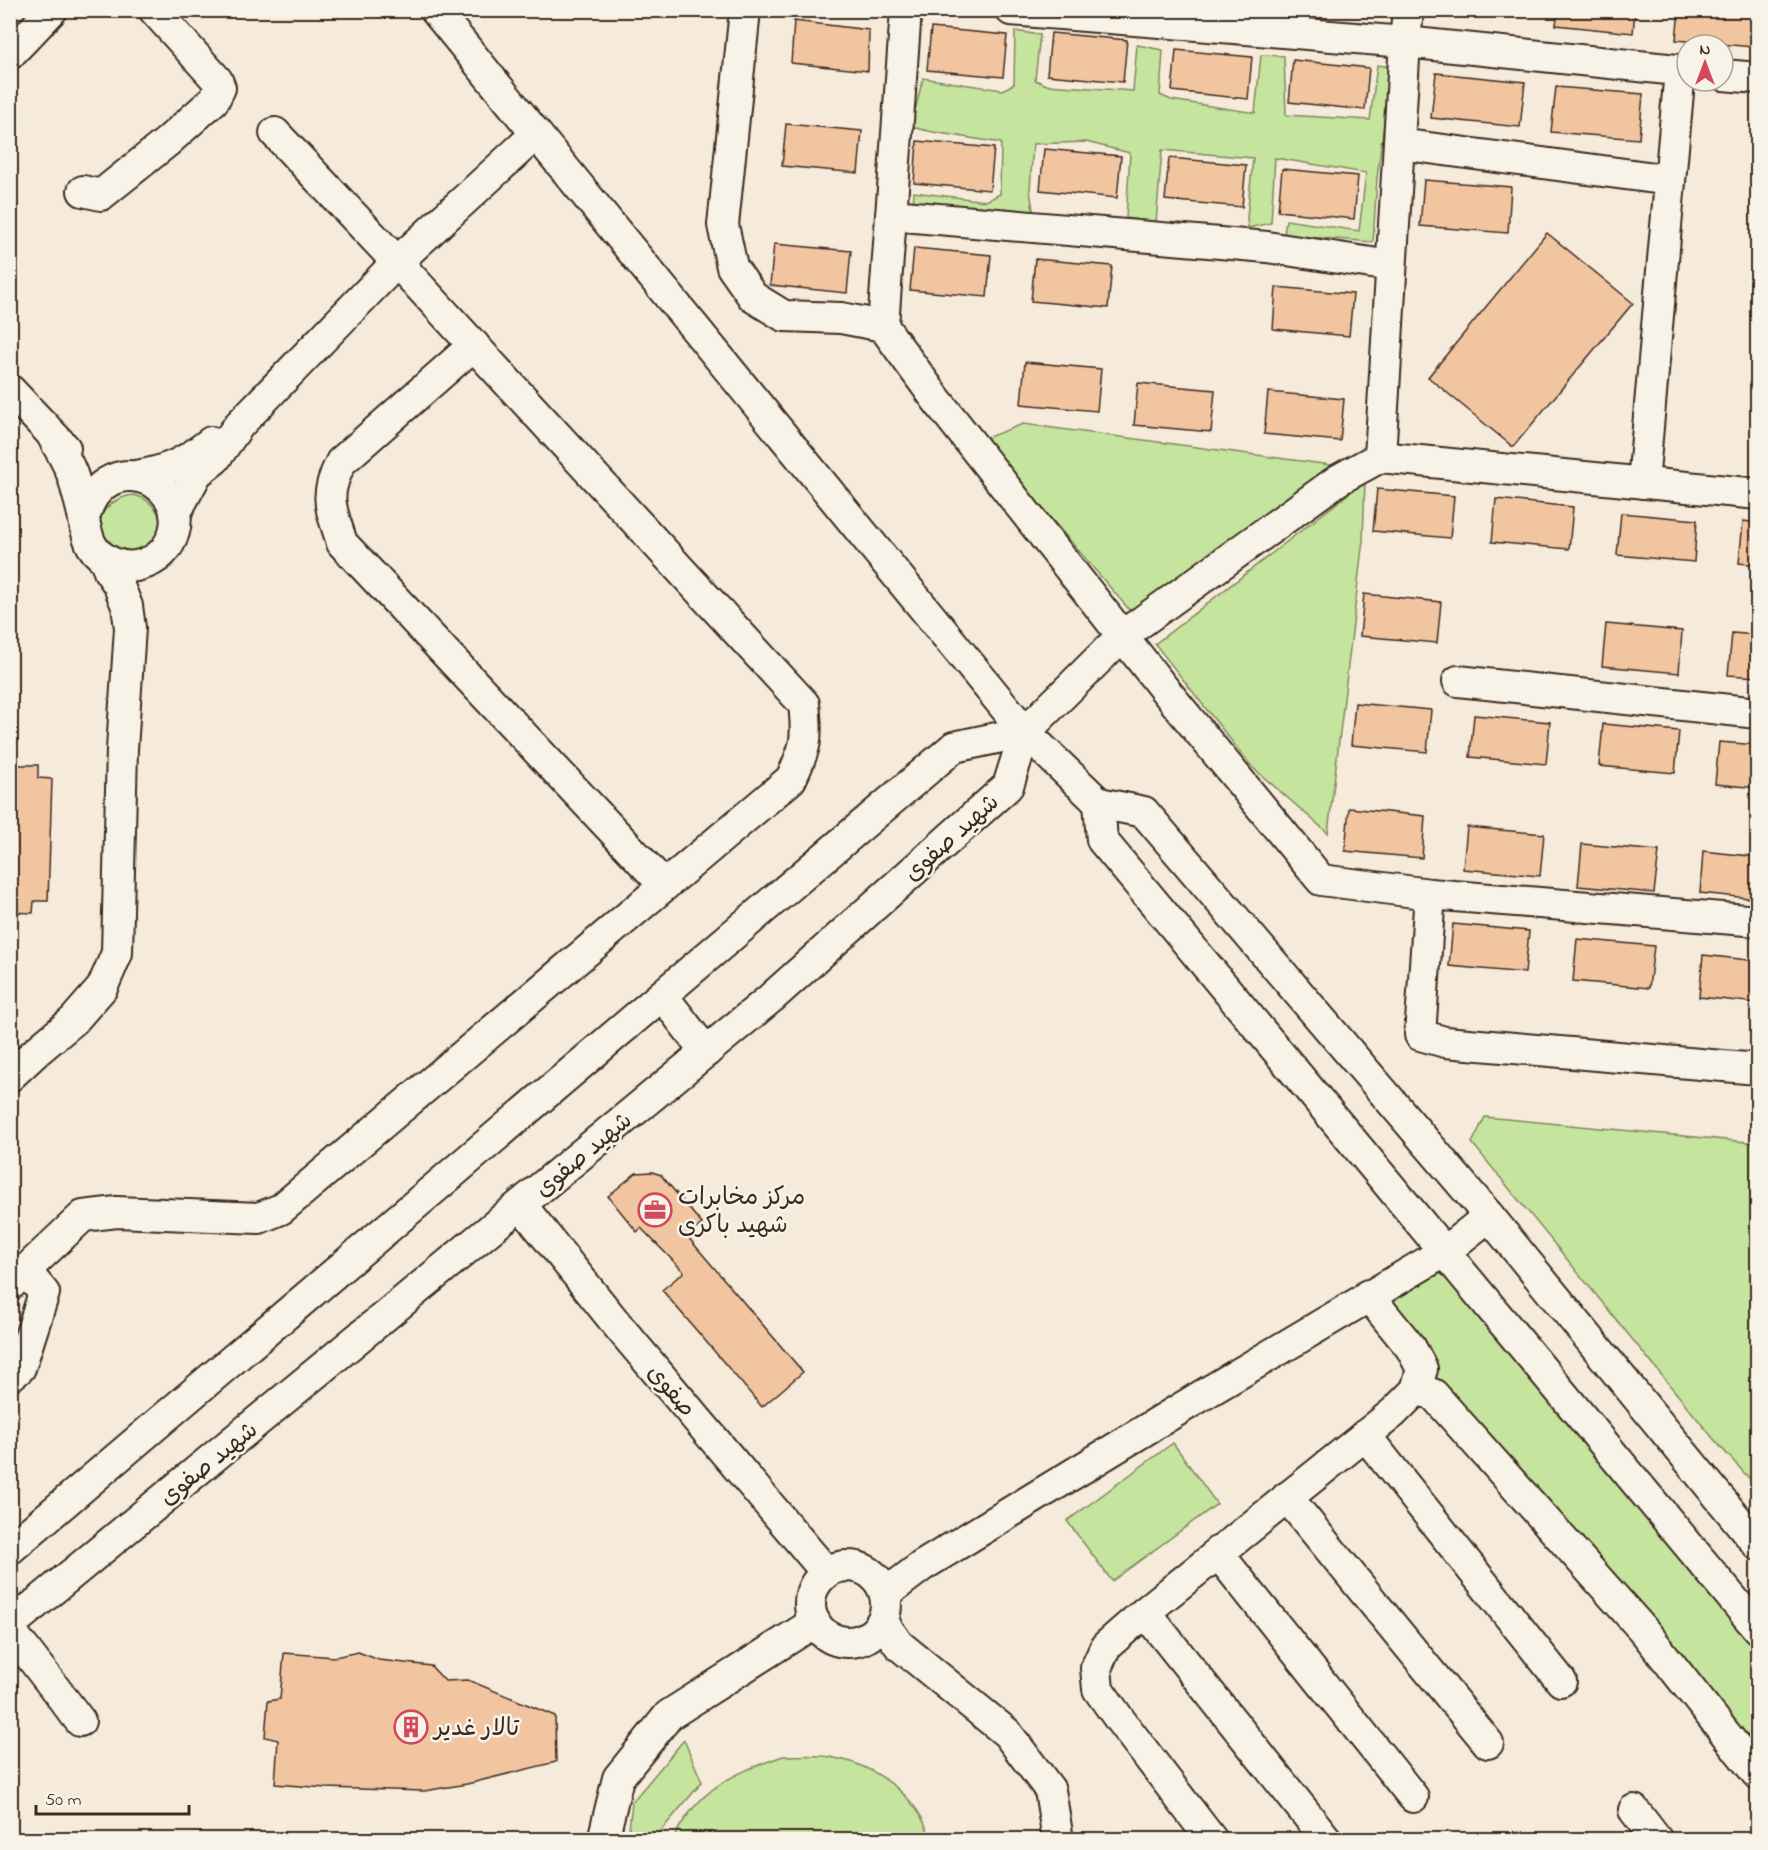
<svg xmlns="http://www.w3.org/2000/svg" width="1768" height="1850" viewBox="0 0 1768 1850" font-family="'Indie Flower','Playpen Sans Arabic',sans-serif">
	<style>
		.green { fill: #c5e49d; stroke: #80875e; stroke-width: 1.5 }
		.building { fill: #f2c5a1; stroke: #3b2a1e; stroke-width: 1.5 }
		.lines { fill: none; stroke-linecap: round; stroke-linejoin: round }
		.minor-casing { stroke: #3b2a1e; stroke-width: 34 }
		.minor { stroke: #f7f3e8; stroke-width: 30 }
		.labels { text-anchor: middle; stroke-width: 5; stroke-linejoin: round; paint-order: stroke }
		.street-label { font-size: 24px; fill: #3b2a1e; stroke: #f7f3e8 }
		.poi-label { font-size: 24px; fill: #3b2a1e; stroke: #f7f3e8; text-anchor: start }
	</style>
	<rect width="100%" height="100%" fill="#f6eada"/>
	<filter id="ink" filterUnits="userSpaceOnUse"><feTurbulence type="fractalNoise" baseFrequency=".0167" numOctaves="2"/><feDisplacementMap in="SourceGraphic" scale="12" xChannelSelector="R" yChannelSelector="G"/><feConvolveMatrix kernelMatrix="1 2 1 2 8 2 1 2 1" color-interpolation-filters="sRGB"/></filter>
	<g filter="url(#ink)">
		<g class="green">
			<polygon points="1015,31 1040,35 1035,80 1047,85 1133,91 1137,45 1163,50 1160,95 1171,100 1255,113 1261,55 1284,56 1286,115 1370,120 1377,65 1391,67 1377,178 1373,242 1284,235 1286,220 1359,231 1366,173 1275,158 1271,223 1248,228 1247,218 1253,158 1162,150 1156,223 1126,218 1130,153 1086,142 1033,144 1030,190 1034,217 913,207 914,192 986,201 1000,194 1001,143 933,132 911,127 923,78 1002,90 1014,84"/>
			<polygon points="1023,424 1331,465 1132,613 983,439"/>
			<polygon points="1365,481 1363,540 1328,833 1252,767 1155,644"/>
			<path d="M 134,495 C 153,500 165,515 159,536 C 157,541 150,547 146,551 L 117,552 C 113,547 107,543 104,538 C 90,516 114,496 134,495 Z"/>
			<polygon points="1485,1117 1757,1143 1757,1487 1717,1443 1472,1143"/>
			<polygon points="1444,1272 1757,1650 1757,1761 1433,1383 1384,1300"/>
			<polygon points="1173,1443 1217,1504 1112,1581 1067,1521"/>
			<polygon points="684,1740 702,1782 654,1839 628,1839 632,1802"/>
			<path d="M 783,1756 C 799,1756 815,1754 830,1757 C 873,1764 919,1795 930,1839 L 673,1839 C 699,1788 732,1774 783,1756 Z"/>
		</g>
		<g class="building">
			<polygon points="1558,10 1635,10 1633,33 1556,25"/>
			<polygon points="1679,10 1756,10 1753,47 1676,40"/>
			<polygon points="794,21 869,30 868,71 791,63"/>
			<polygon points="931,28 1007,35 1003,77 927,70"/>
			<polygon points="1051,33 1127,40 1123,82 1047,75"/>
			<polygon points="1176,50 1252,57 1248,99 1172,91"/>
			<polygon points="1293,60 1369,68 1365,110 1289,102"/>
			<polygon points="1436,73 1525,82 1520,127 1431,118"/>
			<polygon points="1556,87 1643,94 1639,139 1551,132"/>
			<polygon points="786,124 862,131 858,173 782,166"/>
			<polygon points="917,141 994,148 990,190 914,183"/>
			<polygon points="1044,149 1121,156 1117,198 1040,190"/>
			<polygon points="1169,158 1246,165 1242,207 1165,200"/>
			<polygon points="1282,169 1358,176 1354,219 1278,211"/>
			<polygon points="1424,180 1511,187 1508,233 1420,226"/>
			<polygon points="1547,233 1633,303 1513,447 1428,377"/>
			<polygon points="774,244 851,251 847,293 770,285"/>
			<polygon points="914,248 991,255 987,297 910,290"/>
			<polygon points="1035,259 1112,266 1108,308 1031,301"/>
			<polygon points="1276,287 1353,294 1349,336 1273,329"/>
			<polygon points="1025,362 1101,369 1097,411 1021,404"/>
			<polygon points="1138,383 1215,390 1211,432 1134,425"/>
			<polygon points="1268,392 1344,399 1340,441 1264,434"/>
			<polygon points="1377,489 1454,496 1450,538 1373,531"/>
			<polygon points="1496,499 1573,507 1569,549 1492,542"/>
			<polygon points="1621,513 1697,520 1694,562 1617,555"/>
			<polygon points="1743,521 1758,523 1758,565 1739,563"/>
			<polygon points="1364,594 1441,602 1437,643 1360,636"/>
			<polygon points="1606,624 1682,631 1679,673 1602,666"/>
			<polygon points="1732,633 1758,635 1758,677 1728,675"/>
			<polygon points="1355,703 1431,710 1427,752 1351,745"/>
			<polygon points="1474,715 1550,722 1546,764 1470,757"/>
			<polygon points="1603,724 1679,731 1675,773 1599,766"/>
			<polygon points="1719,742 1758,745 1758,788 1715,784"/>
			<polygon points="10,765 38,765 38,778 52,779 48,901 34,901 33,913 10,912"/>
			<polygon points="1349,808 1425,816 1422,858 1345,851"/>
			<polygon points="1467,827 1544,834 1540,876 1463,869"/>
			<polygon points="1582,844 1659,851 1654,893 1578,886"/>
			<polygon points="1703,851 1758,857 1758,899 1700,893"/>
			<polygon points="1453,924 1529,931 1525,973 1449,966"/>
			<polygon points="1577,939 1654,946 1649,988 1573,981"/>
			<polygon points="1703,955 1758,961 1758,1003 1699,997"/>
			<polygon points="652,1172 661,1175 702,1224 687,1236 803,1372 762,1407 662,1290 684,1272 641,1228 637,1232 608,1196 636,1173"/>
			<polygon points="358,1652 379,1660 431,1666 445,1681 468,1680 555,1716 556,1762 467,1784 424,1791 326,1788 275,1784 278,1740 265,1737 268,1701 280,1699 284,1653 335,1657"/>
		</g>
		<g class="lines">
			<g class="minor-casing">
				<g id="minor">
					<polyline points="435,10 1025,732 1099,803 1144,812 1489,1216 1758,1545"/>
					<polyline points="745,10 723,225 732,267 753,297 784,316 841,318 883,326"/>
					<polyline points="906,10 883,326 936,399 1165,690 1321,880 1430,894 1758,921"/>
					<polyline points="1011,10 1405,42 1380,457"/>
					<polyline points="1408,10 1405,42 1687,71"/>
					<polyline points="10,54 52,10"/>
					<polyline points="1723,75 1758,78"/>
					<polyline points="1399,144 1670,180"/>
					<polyline points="83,191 101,195 167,142 214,100 220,88 217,80 154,10"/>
					<polyline points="891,215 1267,247 1391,266"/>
					<path d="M 474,345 L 341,462 C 323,498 331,507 342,543 L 664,885"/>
					<polyline points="10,390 65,448"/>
					<path d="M 52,435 C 59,449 70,465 74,480 C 77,493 82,507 84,520 C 88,541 92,554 113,563 C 121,566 131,568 140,565 C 157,561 169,549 174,532 C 189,477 100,446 84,519"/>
					<path d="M 136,476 C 168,471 186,462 211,442"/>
					<polyline points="1643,483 1680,70"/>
					<polyline points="175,514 197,473 215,459 239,425 397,262 536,134"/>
					<polyline points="1458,681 1758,713"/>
					<polyline points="1099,803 1102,840 1758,1629"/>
					<polyline points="1430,894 1420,1035 1445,1042 1758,1069"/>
					<polyline points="662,995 706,1052"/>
					<polyline points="10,1076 37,1051 74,1020 102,988 117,953 122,749 130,628 127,606 118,584 109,571 105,559"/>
					<polyline points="521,1205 619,1327 826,1572"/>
					<path d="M 10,1285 L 83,1216 L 117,1212 L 259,1218 L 281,1209 L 791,779 C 806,747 808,740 804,704 L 397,262 L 275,133"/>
					<polyline points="10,1376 20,1368 44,1293 25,1270"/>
					<polyline points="1416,1390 1433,1394 1645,1632 1758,1775"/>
					<polyline points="1365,1435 1561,1681"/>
					<polyline points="1287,1497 1488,1743"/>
					<polyline points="10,1549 954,747 1025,732"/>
					<polyline points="1217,1552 1413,1797"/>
					<circle cx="848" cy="1604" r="38"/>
					<polyline points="885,1594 922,1566 1201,1396 1444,1252 1489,1216"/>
					<polyline points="1145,1612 1327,1840"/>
					<polyline points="882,1621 899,1645 1007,1733 1050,1790 1058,1840"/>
					<polyline points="10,1625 771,998 1008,786 1025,732 1122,636 1338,480 1380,457 1758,494"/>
					<polyline points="10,1630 80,1721"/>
					<polyline points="1634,1810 1657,1840"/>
					<polyline points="603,1840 618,1778 669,1715 815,1622"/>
					<polyline points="1212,1840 1120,1720 1098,1689 1096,1668 1106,1646 1145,1612 1393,1413 1416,1390 1422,1369 1411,1348 1368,1295"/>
				</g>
			</g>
			<use href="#minor" class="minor"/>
		</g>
	</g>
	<defs>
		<g id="office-ring" transform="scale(1.725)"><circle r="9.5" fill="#f7f3e8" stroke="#d1495b" stroke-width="1.5"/><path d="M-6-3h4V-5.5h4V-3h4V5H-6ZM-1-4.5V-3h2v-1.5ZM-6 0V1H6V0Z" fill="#d1495b"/></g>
		<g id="building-ring" transform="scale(1.725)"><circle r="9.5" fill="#f7f3e8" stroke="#d1495b" stroke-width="1.5"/><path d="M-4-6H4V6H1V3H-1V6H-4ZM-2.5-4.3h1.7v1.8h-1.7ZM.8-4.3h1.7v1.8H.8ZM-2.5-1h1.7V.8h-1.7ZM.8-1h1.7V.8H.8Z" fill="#d1495b"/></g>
	</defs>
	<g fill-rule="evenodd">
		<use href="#office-ring" x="655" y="1210"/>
		<use href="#building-ring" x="411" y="1727"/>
	</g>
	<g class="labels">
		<g class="street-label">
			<text transform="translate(951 837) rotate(-42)" y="8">شهید صفوی</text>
			<text transform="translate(583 1154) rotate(-40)" y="8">شهید صفوی</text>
			<text transform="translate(672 1390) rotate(50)" y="8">صفوی</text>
			<text transform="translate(208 1463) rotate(-39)" y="8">شهید صفوی</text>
		</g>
		<g class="poi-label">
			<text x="678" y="1204">مرکز مخابرات<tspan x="678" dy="28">شهید باکری</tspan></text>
			<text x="434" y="1735">تالار غدیر</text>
		</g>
	</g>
	<rect width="1768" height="1850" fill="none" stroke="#f7f3e8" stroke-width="36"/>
	<rect x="18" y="18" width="1732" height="1814" fill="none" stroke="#3b2a1e" stroke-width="2" filter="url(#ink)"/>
	<g transform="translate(1705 63)"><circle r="28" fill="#f7f3e8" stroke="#aca397" stroke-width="1.5"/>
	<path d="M0-4.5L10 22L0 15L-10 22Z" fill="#d1495b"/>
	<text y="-9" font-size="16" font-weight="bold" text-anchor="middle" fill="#3b2a1e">N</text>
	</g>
	<path d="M36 1805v9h153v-9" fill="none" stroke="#3b2a1e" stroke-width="3"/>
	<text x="45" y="1805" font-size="18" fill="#3b2a1e" stroke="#f7f3e8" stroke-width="4.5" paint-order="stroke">50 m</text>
</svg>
